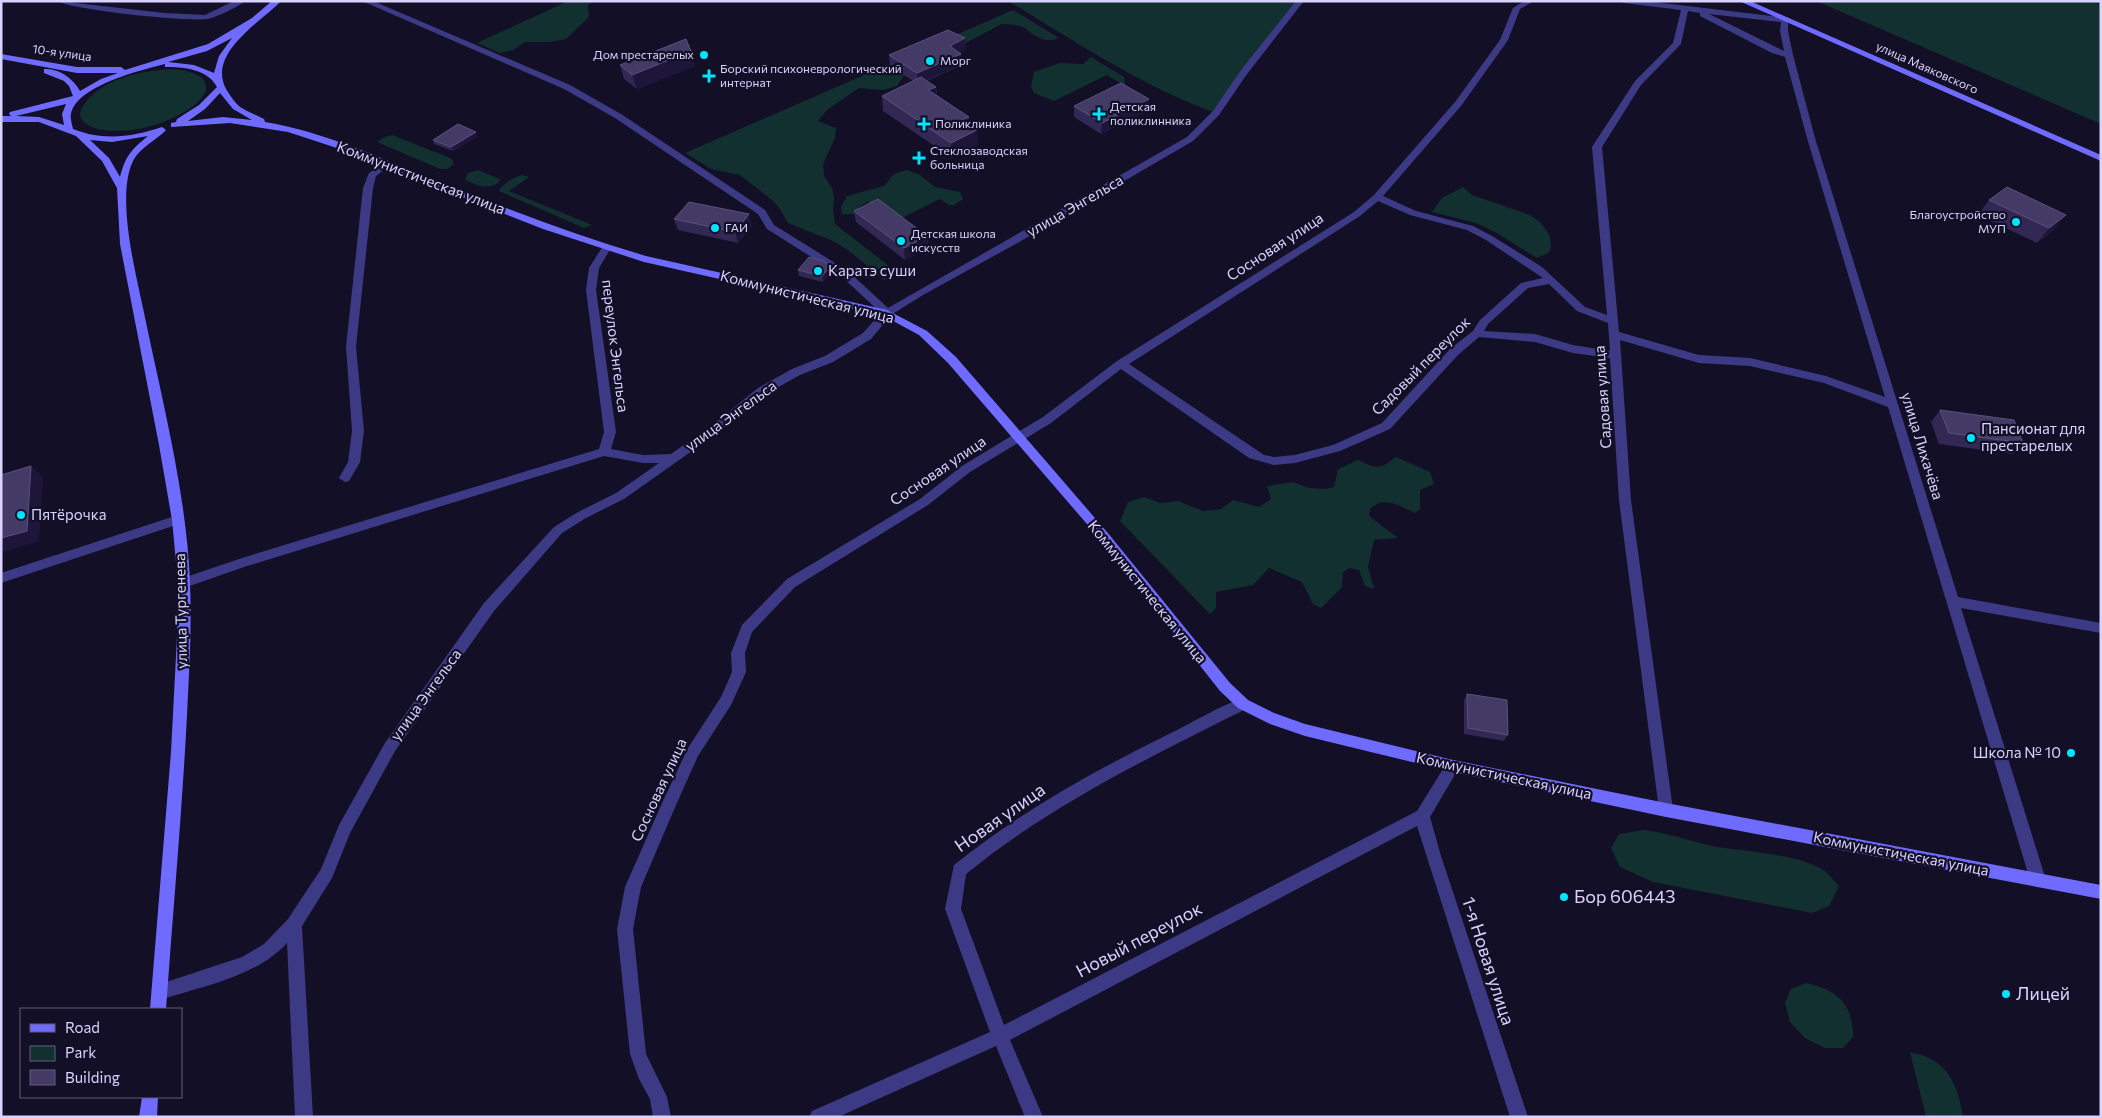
<svg xmlns="http://www.w3.org/2000/svg" width="2102" height="1118" viewBox="0 0 2102 1118" font-family="Commissioner,sans-serif">
	<style>
		.green { fill: #12302f }
		.lines { fill: none; stroke-linecap: round; stroke-linejoin: round }
		.street { fill: #3d3a85; fill-rule: evenodd }
		.secondary { fill: #6f6bff; fill-rule: evenodd }
		.wall { fill: #312854 }
		.shaded-wall { fill: #1d163a }
		.building { fill: #433a66; stroke: #5a527e }
		.poi-dot { fill: #00e5ff; stroke: #130f26; stroke-width: 2 }
		.labels { text-anchor: middle; stroke-width: 4.5; stroke-linejoin: round; paint-order: stroke }
		.far-street-label { font-size: 12px; fill: #d9d4ff; stroke: #130f26 }
		.far-poi-label { font-size: 12px; fill: #d9d4ff; stroke: #130f26; text-anchor: start }
		.street-label { font-size: 15px; fill: #d9d4ff; stroke: #130f26 }
		.poi-label { font-size: 15px; fill: #d9d4ff; stroke: #130f26; text-anchor: start }
		.near-street-label { font-size: 18px; fill: #d9d4ff; stroke: #130f26 }
		.near-poi-label { font-size: 18px; fill: #d9d4ff; stroke: #130f26; text-anchor: start }
	</style>
	<rect width="100%" height="100%" fill="#130f26"/>
	<g class="green">
		<polygon points="568,1 594,1 588,5 589,17 566,39 550,42 525,42 513,50 500,53 477,43"/>
		<path d="M 1008,1 L 1300,1 L 1216,113 C 1142,87 1075,41 1008,1 Z"/>
		<polygon points="1816,1 2101,1 2101,124"/>
		<path d="M 1013,10 L 1059,38 C 1046,44 1036,37 1026,29 C 1020,24 1009,25 1002,24 L 904,75 L 897,86 L 884,90 L 859,88 L 828,109 L 818,121 L 836,128 L 835,138 L 823,164 L 824,176 L 832,188 L 834,197 L 833,210 L 835,224 L 898,273 L 884,280 L 848,250 L 833,241 L 788,223 L 780,209 L 773,201 L 740,175 L 711,169 L 685,153 Z"/>
		<polygon points="1091,57 1124,77 1125,86 1107,75 1054,101 1034,93 1031,87 1034,72 1060,63 1083,64"/>
		<path d="M 171,69 C 224,73 211,101 173,118 C 152,128 126,133 103,130 C 96,129 87,126 82,120 C 78,115 81,108 85,103 C 104,78 141,71 171,69 Z"/>
		<polygon points="392,135 450,158 453,161 453,165 447,169 440,169 377,142 385,137"/>
		<path d="M 478,170 L 500,179 L 499,182 C 487,191 477,185 465,180 L 468,173 Z"/>
		<polygon points="907,170 920,175 935,187 960,192 963,199 954,205 949,205 940,199 894,222 876,206 867,202 859,207 856,214 842,214 841,207 847,196 884,186 894,174"/>
		<path d="M 523,175 L 529,177 L 509,191 L 592,225 L 584,228 L 499,191 C 502,184 515,176 523,175 Z"/>
		<polygon points="1463,187 1472,195 1530,215 1541,223 1550,236 1551,249 1548,253 1537,258 1495,232 1476,223 1432,212 1442,198"/>
		<path d="M 1396,457 L 1430,472 L 1434,484 L 1420,490 L 1420,509 L 1415,513 C 1400,506 1384,495 1370,509 L 1369,516 L 1398,538 L 1374,540 L 1368,567 L 1374,589 L 1365,586 L 1359,570 L 1350,568 L 1343,572 L 1342,587 L 1321,608 L 1313,604 L 1302,582 L 1269,568 L 1253,585 L 1216,592 L 1216,608 L 1210,614 L 1120,521 L 1128,502 L 1144,497 L 1160,503 L 1178,501 L 1203,511 L 1221,509 L 1233,500 L 1259,507 L 1271,499 L 1267,486 L 1293,482 L 1309,488 L 1326,489 L 1334,487 L 1338,469 L 1358,460 C 1377,469 1379,470 1396,457 Z"/>
		<path d="M 1644,830 C 1669,833 1693,842 1718,847 C 1744,851 1802,855 1823,870 C 1829,874 1834,881 1839,886 L 1829,906 L 1812,913 L 1653,882 L 1620,867 L 1611,848 L 1619,834 Z"/>
		<path d="M 1806,983 C 1837,990 1853,1003 1853,1037 L 1843,1048 L 1825,1048 L 1805,1038 L 1790,1022 L 1785,1003 L 1791,989 Z"/>
		<path d="M 1910,1052 C 1947,1059 1957,1082 1963,1117 L 1926,1117 Z"/>
	</g>
	<g class="lines">
		<g class="street">
			<path d="M 58,1 L 164,13 L 205,15 L 234,1 L 245,1 C 238,7 215,18 207,19 C 189,22 71,10 58,1 Z"/>
			<path d="M 362,1 L 373,1 L 570,85 L 621,114 L 765,210 L 774,225 L 848,271 L 888,308 L 1187,137 L 1213,111 L 1241,70 L 1296,1 L 1304,1 L 1247,74 L 1219,115 L 1193,141 L 1021,241 L 923,295 L 891,315 L 871,339 L 833,362 L 800,375 L 766,394 L 723,429 L 624,499 L 586,518 L 562,533 L 494,611 L 395,751 L 350,833 L 332,878 L 302,926 L 313,1117 L 295,1117 L 287,943 C 256,977 203,986 160,1000 L 154,998 L 152,992 L 154,986 L 242,957 L 264,944 L 288,919 L 321,869 L 339,825 L 385,743 L 484,603 L 554,527 L 578,512 L 616,493 L 659,463 L 643,463 L 604,456 L 244,567 L 184,588 L 180,587 L 178,583 L 180,579 L 242,558 L 599,449 L 604,432 L 586,290 L 589,268 L 603,246 L 606,245 L 611,248 L 599,268 L 596,290 L 616,432 L 611,449 L 643,455 L 671,454 L 715,423 L 758,388 L 792,369 L 825,356 L 863,333 L 881,313 L 840,275 L 767,229 L 758,214 L 615,118 L 564,89 Z"/>
			<path d="M 1524,1 L 1534,1 L 1520,9 L 1508,40 L 1461,106 L 1383,196 L 1416,211 L 1473,226 L 1492,236 L 1542,267 L 1585,307 L 1607,315 L 1592,147 L 1635,81 L 1673,43 L 1681,10 L 1624,3 L 1620,1 L 1645,1 L 1788,18 L 1788,31 L 1793,55 L 1815,138 L 1958,597 L 2101,623 L 2101,633 L 1961,608 L 2046,880 L 2043,885 L 2038,887 L 2033,885 L 2030,880 L 1888,407 L 1824,383 L 1750,366 L 1699,363 L 1620,340 L 1631,500 L 1673,810 L 1671,815 L 1666,817 L 1661,815 L 1659,810 L 1619,500 L 1610,358 L 1573,353 L 1535,342 L 1479,337 L 1458,355 L 1390,429 L 1340,451 L 1295,463 L 1274,465 L 1249,458 L 1121,369 L 1051,423 L 970,472 L 928,505 L 795,587 L 752,632 L 745,653 L 746,672 L 731,705 L 698,756 L 676,805 L 641,887 L 633,929 L 646,1054 L 667,1097 L 671,1117 L 653,1117 L 650,1099 L 639,1079 L 630,1054 L 617,929 L 625,887 L 662,803 L 688,748 L 721,697 L 732,672 L 731,653 L 742,625 L 787,579 L 920,499 L 962,466 L 1043,417 L 1117,361 L 1354,212 L 1374,195 L 1455,102 L 1500,40 L 1513,8 ZM 1688,11 L 1700,13 L 1700,16 L 1772,53 L 1785,57 L 1807,138 L 1885,397 L 1826,376 L 1750,358 L 1699,355 L 1619,332 L 1602,147 L 1641,85 L 1681,44 ZM 1709,14 L 1781,22 L 1780,31 L 1784,51 ZM 1378,201 L 1410,215 L 1467,230 L 1486,240 L 1543,278 L 1521,283 L 1480,320 L 1473,331 L 1450,349 L 1382,423 L 1333,445 L 1295,455 L 1274,457 L 1264,455 L 1129,364 L 1360,216 ZM 1549,284 L 1577,311 L 1608,323 L 1610,351 L 1573,345 L 1535,334 L 1484,331 L 1488,324 L 1528,288 Z"/>
			<polygon points="387,161 392,164 376,176 373,188 356,347 364,431 360,462 349,481 345,482 339,478 348,462 352,431 346,347 363,188 369,173"/>
			<polygon points="178,515 182,517 184,520 182,523 1,583 1,573"/>
			<path d="M 1243,698 L 1248,700 L 1250,704 L 1248,708 C 1150,757 1052,804 966,874 L 961,909 L 1004,1025 L 1417,811 L 1448,761 L 1453,760 L 1458,761 L 1460,766 L 1430,817 L 1441,856 L 1528,1117 L 1510,1117 L 1417,826 L 1010,1040 L 1043,1117 L 1025,1117 L 996,1046 L 838,1117 L 809,1117 L 812,1111 L 990,1032 L 945,909 L 954,865 C 1021,811 1094,771 1171,733 C 1195,721 1218,707 1243,698 Z"/>
		</g>
		<g class="secondary">
			<path d="M 272,1 L 281,1 C 261,22 207,53 226,89 C 230,95 234,102 240,107 C 248,112 256,115 264,119 L 265,122 C 325,132 382,159 438,181 C 506,209 575,235 646,256 L 887,310 L 927,331 L 956,357 L 1107,532 L 1230,683 L 1248,700 L 1274,713 L 1305,724 L 1453,760 L 1666,803 L 2101,885 L 2101,899 L 1666,817 L 1453,772 L 1305,736 L 1270,724 L 1238,708 L 1220,691 L 1099,538 L 948,363 L 919,335 L 884,316 L 644,262 L 543,229 L 346,151 L 288,132 L 230,123 L 171,127 L 171,123 L 176,122 L 177,119 L 199,105 L 217,87 C 208,70 186,67 168,67 L 165,67 L 165,64 C 141,70 76,86 71,114 C 70,118 72,124 73,129 C 103,141 133,137 162,127 L 166,130 C 157,140 140,147 133,161 C 116,196 135,270 143,308 C 161,396 187,494 190,584 C 192,628 189,672 187,715 C 182,813 173,911 166,1009 L 150,1009 L 171,752 L 177,637 L 178,583 L 172,520 L 159,445 L 120,244 L 117,188 L 102,161 L 76,136 L 39,122 L 1,122 L 1,116 L 11,116 L 9,114 L 10,112 L 73,96 L 69,86 L 64,81 L 44,73 L 44,69 C 59,68 73,78 80,91 L 101,79 L 118,73 L 77,73 L 1,59 L 1,54 L 77,67 L 121,67 L 125,70 L 208,44 L 252,18 ZM 232,38 L 219,56 L 214,73 L 194,65 L 168,62 L 207,51 ZM 220,93 L 233,109 L 252,120 L 223,117 L 188,121 L 205,109 ZM 66,104 L 62,114 L 64,125 L 39,117 L 16,116 ZM 148,136 C 131,150 126,155 120,177 L 109,158 L 90,140 L 112,142 Z"/>
			<polygon points="1739,1 1750,1 2101,155 2101,161"/>
			<polygon points="142,1097 158,1097 157,1117 139,1117"/>
		</g>
	</g>
	<g class="wall">
		<polygon points="966,49 959,53 961,54 962,65 927,81 936,87 937,95 969,117 970,125 978,145 952,158 883,111 882,96 913,81 890,66 889,55"/>
		<polygon points="620,65 695,66 637,89 624,79"/>
		<polygon points="1149,99 1148,111 1101,134 1074,117 1074,106"/>
		<polygon points="478,136 453,151 434,144 433,140"/>
		<polygon points="1989,200 2054,230 2037,243 1978,215"/>
		<polygon points="854,211 927,236 928,247 905,260 856,222"/>
		<polygon points="674,219 752,226 738,243 678,230"/>
		<polygon points="798,270 832,272 823,282 799,276"/>
		<polygon points="1940,410 2023,443 2013,454 1939,444 1931,422"/>
		<polygon points="1467,694 1508,735 1504,741 1464,734 1464,700"/>
	</g>
	<g class="shaded-wall">
		<polygon points="965,38 966,49 951,57 950,46"/>
		<polygon points="691,51 695,66 637,89 632,75"/>
		<polygon points="961,54 962,65 918,84 917,73"/>
		<polygon points="936,87 937,101 928,90"/>
		<polygon points="1149,99 1148,111 1101,134 1102,123"/>
		<polygon points="969,117 970,131 962,120"/>
		<polygon points="977,130 978,145 952,158 951,143"/>
		<polygon points="476,132 478,136 453,151 451,147"/>
		<polygon points="749,214 752,226 738,243 735,232"/>
		<polygon points="2066,215 2054,230 2037,243 2049,228"/>
		<polygon points="927,236 928,247 905,260 904,248"/>
		<polygon points="831,266 832,272 823,282 822,276"/>
		<polygon points="31,466 43,477 39,541 1,553 1,538"/>
	</g>
	<g class="building">
		<polygon points="948,30 965,38 950,46 961,54 917,73 889,55"/>
		<polygon points="686,39 691,51 632,75 620,65"/>
		<polygon points="921,77 936,87 928,90 969,117 962,120 977,130 951,143 882,96"/>
		<polygon points="1121,83 1149,99 1102,123 1074,106"/>
		<polygon points="458,124 476,132 451,147 433,140"/>
		<polygon points="2007,187 2066,215 2049,228 1989,200"/>
		<polygon points="878,199 927,236 904,248 854,211"/>
		<polygon points="689,202 749,214 735,232 674,219"/>
		<polygon points="809,257 823,261 831,266 822,276 798,270"/>
		<polygon points="1940,410 2014,420 2023,443 1949,433"/>
		<polygon points="31,466 27,531 1,538 1,475"/>
		<polygon points="1467,694 1507,700 1508,735 1468,728"/>
	</g>
	<g class="poi-dot">
		<circle cx="704" cy="55" r="5"/>
		<circle cx="930" cy="61" r="5"/>
		<path d="M706.5 68.5h5v5h5v5h-5v5h-5v-5h-5v-5h5z"/>
		<path d="M1096.5 106.5h5v5h5v5h-5v5h-5v-5h-5v-5h5z"/>
		<path d="M921.5 116.5h5v5h5v5h-5v5h-5v-5h-5v-5h5z"/>
		<path d="M916.5 150.5h5v5h5v5h-5v5h-5v-5h-5v-5h5z"/>
		<circle cx="2016" cy="222" r="5"/>
		<circle cx="715" cy="228" r="5"/>
		<circle cx="901" cy="241" r="5"/>
		<circle cx="818" cy="271" r="5"/>
		<circle cx="1971" cy="438" r="5"/>
		<circle cx="21" cy="515" r="5"/>
		<circle cx="2071" cy="753" r="5"/>
		<circle cx="1564" cy="897" r="5"/>
		<circle cx="2006" cy="994" r="5"/>
	</g>
	<g class="labels">
		<g class="far-street-label">
			<text transform="translate(62 53) rotate(8)" y="4">10-я улица</text>
			<text transform="translate(1927 68) rotate(24)" y="4">улица Маяковского</text>
		</g>
		<g class="far-poi-label">
			<text x="694" y="59" text-anchor="end">Дом престарелых</text>
			<text x="940" y="65">Морг</text>
			<text x="720" y="73">Борский психоневрологический<tspan x="720" dy="14">интернат</tspan></text>
			<text x="1110" y="111">Детская<tspan x="1110" dy="14">поликлинника</tspan></text>
			<text x="935" y="128">Поликлиника</text>
			<text x="930" y="155">Стеклозаводская<tspan x="930" dy="14">больница</tspan></text>
			<text x="2006" y="219" text-anchor="end">Благоустройство<tspan x="2006" dy="14">МУП</tspan></text>
			<text x="725" y="232">ГАИ</text>
			<text x="911" y="238">Детская школа<tspan x="911" dy="14">искусств</tspan></text>
		</g>
		<g class="street-label">
			<text transform="translate(421 178) rotate(21)" y="5">Коммунистическая улица</text>
			<text transform="translate(1075 206) rotate(-30)" y="5">улица Энгельса</text>
			<text transform="translate(1275 247) rotate(-33)" y="5">Сосновая улица</text>
			<text transform="translate(807 297) rotate(14)" y="5">Коммунистическая улица</text>
			<text transform="translate(615 346) rotate(83)" y="5">переулок Энгельса</text>
			<text transform="translate(1421 366) rotate(-45)" y="5">Садовый переулок</text>
			<text transform="translate(1603 397) rotate(-94)" y="5">Садовая улица</text>
			<text transform="translate(731 416) rotate(-36)" y="5">улица Энгельса</text>
			<text transform="translate(1922 446) rotate(73)" y="5">улица Лихачёва</text>
			<text transform="translate(938 471) rotate(-34)" y="5">Сосновая улица</text>
			<text transform="translate(1147 592) rotate(51)" y="5">Коммунистическая улица</text>
			<text transform="translate(181 611) rotate(-91)" y="5">улица Тургенева</text>
			<text transform="translate(426 695) rotate(-54)" y="5">улица Энгельса</text>
			<text transform="translate(1504 776) rotate(12)" y="5">Коммунистическая улица</text>
			<text transform="translate(659 790) rotate(-65)" y="5">Сосновая улица</text>
			<text transform="translate(1901 854) rotate(11)" y="5">Коммунистическая улица</text>
		</g>
		<g class="poi-label">
			<text x="828" y="276">Каратэ суши</text>
			<text x="1981" y="434">Пансионат для<tspan x="1981" dy="17">престарелых</tspan></text>
			<text x="31" y="520">Пятёрочка</text>
			<text x="2061" y="758" text-anchor="end">Школа № 10</text>
		</g>
		<g class="near-street-label">
			<text transform="translate(1000 818) rotate(-35)" y="6">Новая улица</text>
			<text transform="translate(1139 940) rotate(-28)" y="6">Новый переулок</text>
			<text transform="translate(1488 961) rotate(72)" y="6">1-я Новая улица</text>
		</g>
		<g class="near-poi-label">
			<text x="1574" y="903">Бор 606443</text>
			<text x="2016" y="1000">Лицей</text>
		</g>
	</g>
	<rect width="2102" height="1118" fill="none" stroke="#d9d4ff" stroke-width="5"/>
	<rect x="20" y="1008" width="162" height="90" fill="#130f26" stroke="#625e7d"/>
	<rect x="30" y="1024" width="25" height="8" fill="#6f6bff" stroke="#625e7d"/>
	<text x="65" y="1033" font-size="15" fill="#d9d4ff">Road</text>
	<rect x="30" y="1046" width="25" height="15" fill="#12302f" stroke="#625e7d"/>
	<text x="65" y="1058" font-size="15" fill="#d9d4ff">Park</text>
	<rect x="30" y="1070" width="25" height="15" fill="#433a66" stroke="#625e7d"/>
	<text x="65" y="1083" font-size="15" fill="#d9d4ff">Building</text>
</svg>
